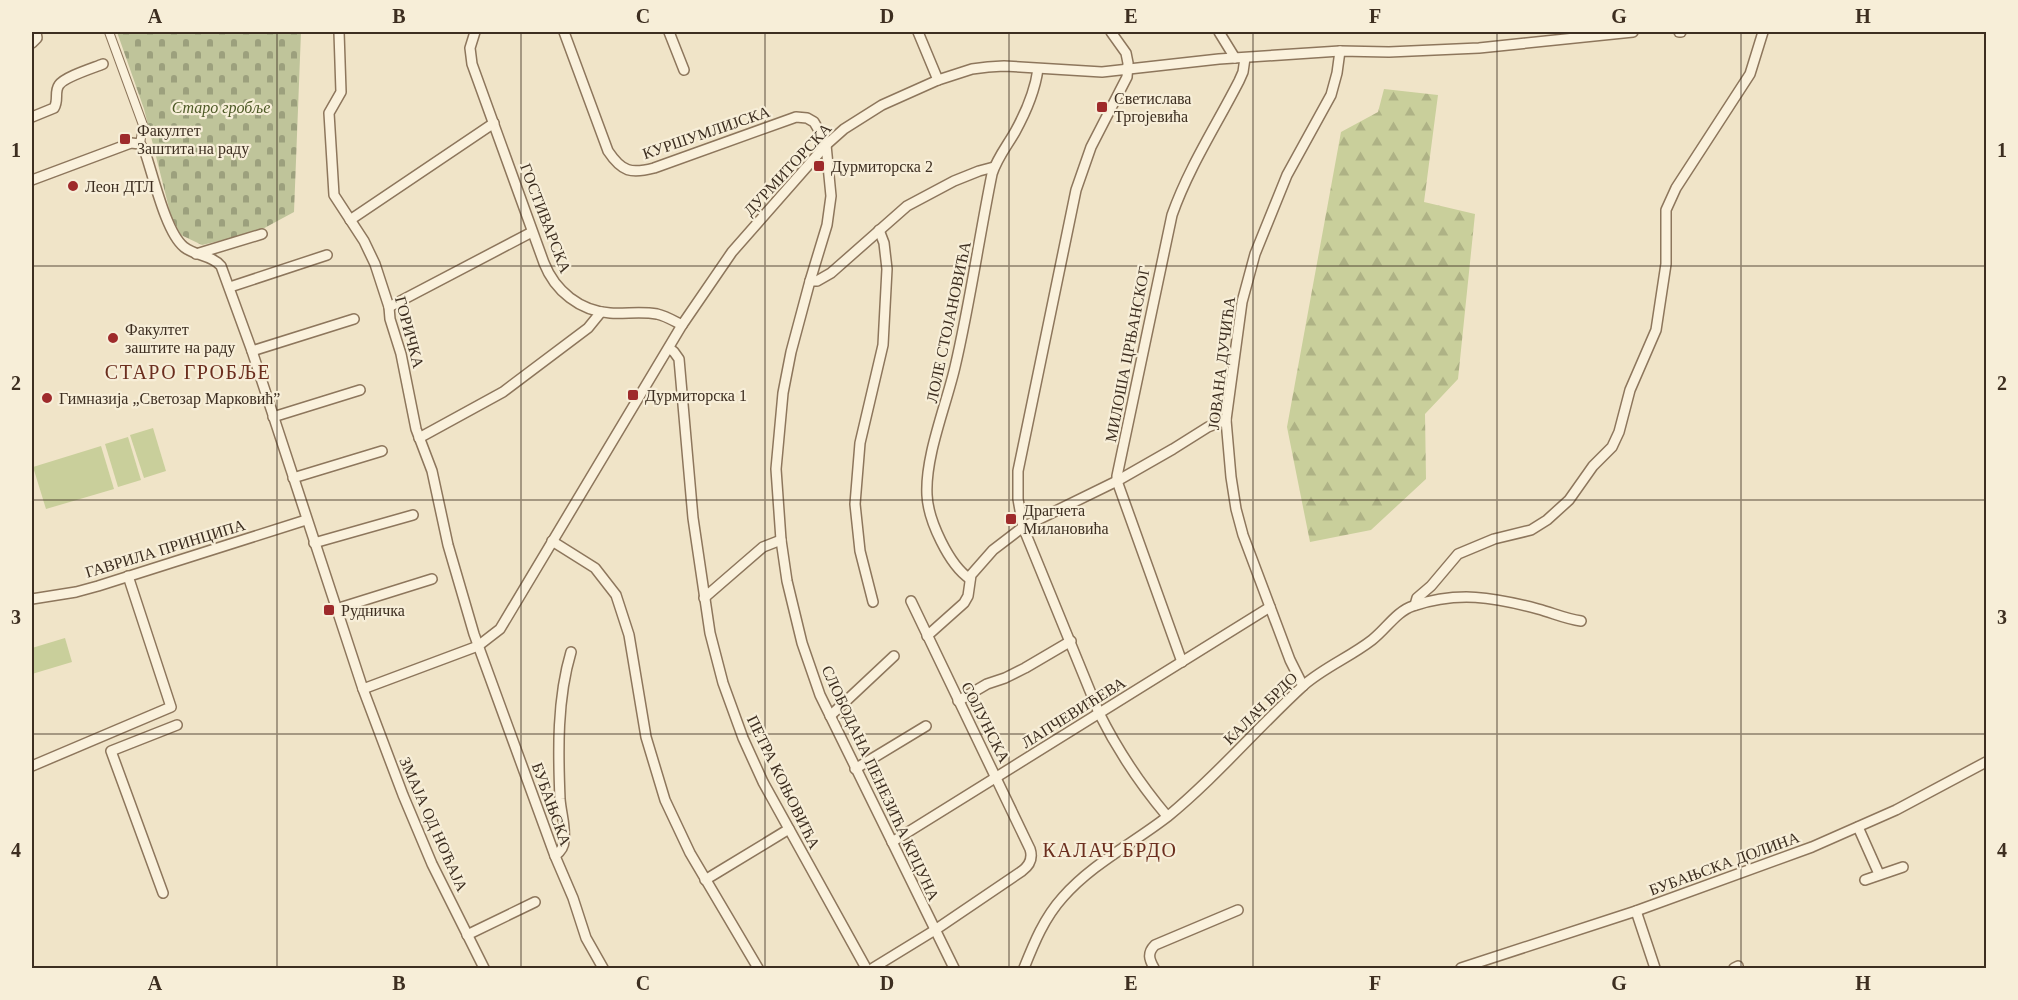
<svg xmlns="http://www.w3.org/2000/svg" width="2018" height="1000" viewBox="0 0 2018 1000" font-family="Georgia,serif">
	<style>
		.forest { fill: url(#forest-firs) }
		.cemetery { fill: url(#cemetery-stones) }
		.garden { fill: #c9cf9b }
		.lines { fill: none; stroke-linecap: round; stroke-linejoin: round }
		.pedestrian-casing { stroke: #8d765c; stroke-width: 10 }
		.minor-casing { stroke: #8d765c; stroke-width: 12 }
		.pedestrian { stroke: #faf1dc; stroke-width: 8 }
		.minor { stroke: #faf1dc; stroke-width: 9 }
		.grid { fill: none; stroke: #3d2e20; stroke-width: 1.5; stroke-opacity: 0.55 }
		.poi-dot { fill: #9e2a2b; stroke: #f7eed8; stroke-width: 2 }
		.labels { text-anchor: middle; stroke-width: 4.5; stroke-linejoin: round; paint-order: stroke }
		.poi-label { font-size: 16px; fill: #3d2e20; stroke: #f7eed8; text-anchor: start }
		.park-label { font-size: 16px; font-style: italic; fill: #4d5a26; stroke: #f7eed8 }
		.street-label { font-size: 16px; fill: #3d2e20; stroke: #f7eed8 }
		.quarter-label { font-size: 20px; letter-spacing: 1.5px; fill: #6b2e1e; stroke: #f7eed8 }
		.neatline { fill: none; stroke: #3d2e20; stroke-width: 2 }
		.grid-label { font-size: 20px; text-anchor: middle; font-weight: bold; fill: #3d2e20 }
	</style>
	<defs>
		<pattern id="forest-firs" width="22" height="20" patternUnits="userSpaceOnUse" patternTransform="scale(1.5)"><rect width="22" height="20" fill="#c9cf9b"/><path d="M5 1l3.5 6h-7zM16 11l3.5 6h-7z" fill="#aeb285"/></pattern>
		<pattern id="cemetery-stones" width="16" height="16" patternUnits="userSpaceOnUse" patternTransform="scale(1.5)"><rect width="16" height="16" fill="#bfc49a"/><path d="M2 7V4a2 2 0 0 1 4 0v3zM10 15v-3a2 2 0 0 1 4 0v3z" fill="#9ca07d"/></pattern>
	</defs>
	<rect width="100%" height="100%" fill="#f0e4c8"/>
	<polygon class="forest" points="1384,89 1438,95 1424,202 1475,214 1458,379 1425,414 1426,479 1371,530 1310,542 1287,427 1341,132 1378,112"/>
	<polygon class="cemetery" points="117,32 301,32 294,212 257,232 202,245 181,235 171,216 144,109"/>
	<g class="garden">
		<polygon points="153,428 166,471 144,478 130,435"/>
		<polygon points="128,437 141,480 118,487 105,444"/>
		<polygon points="101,446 114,489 46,509 33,467"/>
		<polygon points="65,638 72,662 32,674 32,648"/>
	</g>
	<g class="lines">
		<g class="pedestrian-casing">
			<polyline id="pedestrian" points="109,32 143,125 140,144"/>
		</g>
		<g class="minor-casing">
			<g id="minor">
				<polyline points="339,32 341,92 329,113 334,195 364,241 375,264 389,307 390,319 401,354 416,429 432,471 448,545 474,634 555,856 573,898 586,938 603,968"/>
				<path d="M 475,32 L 470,48 L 472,64 L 544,263 C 555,291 580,311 610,313 C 626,314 641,311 657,314 C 666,316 674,321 682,325"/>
				<path d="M 564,32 L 608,151 C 622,172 631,174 654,168 L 796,117 L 807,118 L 814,122 L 821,134 L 826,145 L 831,196 L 827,225 L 810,281 L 791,352 L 783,393 L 776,469 L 781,540 L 787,581 L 802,643 L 820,695 L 954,968"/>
				<polyline points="669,32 684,70"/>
				<polyline points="918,32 938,80"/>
				<path d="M 1111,32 L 1126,53 L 1128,63 L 1127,77 L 1091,147 L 1076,190 L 1018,471 L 1018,499 L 1023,527 L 1099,713 C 1118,751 1140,784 1167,816"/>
				<polyline points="1219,32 1235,58"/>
				<polyline points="1679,32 1681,32"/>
				<polyline points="32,43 37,38 36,32"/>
				<path d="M 32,117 L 54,108 C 59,100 54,92 59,85 C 64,77 93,68 103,64"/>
				<path d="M 32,180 L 131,143 L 140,144 L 145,152 C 153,175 166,233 184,247 C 195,256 212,255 221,266 L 252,351 L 363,689 L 403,795 L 432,864 L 484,968"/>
				<polyline points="350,220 494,123"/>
				<polyline points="196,254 262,234"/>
				<polyline points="810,281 817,281 831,273 907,206 954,181 979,171 994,167"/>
				<polyline points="230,287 327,255"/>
				<polyline points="389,307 532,232"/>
				<polyline points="669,348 674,352 679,359 693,518 710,633 723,683 743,738 763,782 866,968"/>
				<polyline points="252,351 354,319"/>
				<polyline points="273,417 360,390"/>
				<polyline points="419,438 503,392 588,328 601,312"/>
				<polyline points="293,478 382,451"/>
				<polyline points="552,541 595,568 616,595 629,635 646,737 665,800 690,853 758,968"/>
				<polyline points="314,543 413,515"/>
				<path d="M 970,579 C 949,565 928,520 927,495 C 925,456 946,406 955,367 C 970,303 979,238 992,174 C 997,158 1007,146 1015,132 C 1026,112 1035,91 1038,69"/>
				<polyline points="704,598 763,547 781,540"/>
				<polyline points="32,599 76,592 98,586 306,520"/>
				<polyline points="873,602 860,551 855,504 860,443 883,345 887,269 884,243 879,230"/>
				<polyline points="1415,605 1417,598 1431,586 1458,554 1494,539 1531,530 1547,520 1569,500 1593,466 1612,447 1619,432 1630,390 1656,330 1666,264 1666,210 1676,188 1750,74 1763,32"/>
				<polyline points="336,609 432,579"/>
				<polyline points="927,636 964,603 968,596 971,575 993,550 1023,527 1117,481 1173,449 1208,427 1226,420"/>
				<path d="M 1182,662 L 1117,481 L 1117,476 L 1172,215 C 1189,167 1216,126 1239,81 L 1243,72 L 1245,58"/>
				<polyline points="1303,686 1290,660 1243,535 1236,509 1231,477 1226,420 1242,302 1255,254 1287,175 1331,95 1337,73 1340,51"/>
				<polyline points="363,689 478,646 500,629 682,325 732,252 826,145 844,129 882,105 938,80 972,69 988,67 1004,66 1102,72 1219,59 1340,51 1389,52 1479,48 1633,32"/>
				<polyline points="958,701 987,684 1005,678 1025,668 1071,641"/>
				<polyline points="830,716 894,656"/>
				<polyline points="32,766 171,707 128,576"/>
				<polyline points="855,769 926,726"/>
				<polyline points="1858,827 1879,874"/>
				<polyline points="892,842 1270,607"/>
				<path d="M 555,856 C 560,852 564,848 564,841 C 566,827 561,813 560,799 C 558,751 557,699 571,652"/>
				<polyline points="705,880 789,829"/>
				<polyline points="1865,880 1903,867"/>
				<polyline points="163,893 111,751 177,725"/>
				<polyline points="1636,911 1655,968"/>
				<polyline points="467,935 535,902"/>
				<path d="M 873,968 L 935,930 L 1022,871 C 1030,865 1033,858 1030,849 L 911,601"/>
				<path d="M 1024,968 C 1034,943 1044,918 1063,897 C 1092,864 1132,844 1167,817 C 1216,777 1257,728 1304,685 C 1325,667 1350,657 1372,640 C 1386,629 1397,611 1413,606 C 1458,591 1493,597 1538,609 C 1553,613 1566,619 1581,621"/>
				<path d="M 1154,968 C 1149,959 1147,953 1155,945 L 1238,910"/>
				<polyline points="1461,968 1636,911 1812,847 1896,810 1986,762"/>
				<polyline points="1734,968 1738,966"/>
			</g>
		</g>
		<use href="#pedestrian" class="pedestrian"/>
		<use href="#minor" class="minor"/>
	</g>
	<path class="grid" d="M 277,32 L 277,968M 521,32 L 521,968M 765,32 L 765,968M 1009,32 L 1009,968M 1253,32 L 1253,968M 1497,32 L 1497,968M 1741,32 L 1741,968M 32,266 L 1986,266M 32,500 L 1986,500M 32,734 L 1986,734"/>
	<g class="poi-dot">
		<rect x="1096" y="101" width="12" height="12" rx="3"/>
		<rect x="119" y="133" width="12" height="12" rx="3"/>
		<rect x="813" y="160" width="12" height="12" rx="3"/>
		<circle cx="73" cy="186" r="6"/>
		<circle cx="113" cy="338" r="6"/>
		<rect x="627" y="389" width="12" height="12" rx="3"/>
		<circle cx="47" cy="398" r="6"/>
		<rect x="1005" y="513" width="12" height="12" rx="3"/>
		<rect x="323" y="604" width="12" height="12" rx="3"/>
	</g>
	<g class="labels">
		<g class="poi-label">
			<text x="1114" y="104">Светислава<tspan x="1114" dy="18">Тргојевића</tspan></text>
			<text x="137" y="136">Факултет<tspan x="137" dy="18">Заштита на раду</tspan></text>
			<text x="831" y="172">Дурмиторска 2</text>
			<text x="85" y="192">Леон ДТЛ</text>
			<text x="125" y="335">Факултет<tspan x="125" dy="18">заштите на раду</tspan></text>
			<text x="645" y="401">Дурмиторска 1</text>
			<text x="59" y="404">Гимназија „Светозар Марковић”</text>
			<text x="1023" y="516">Драгчета<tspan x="1023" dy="18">Милановића</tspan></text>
			<text x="341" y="616">Рудничка</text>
		</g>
		<g class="park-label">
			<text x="221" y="113">Старо гробље</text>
		</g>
		<g class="street-label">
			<text transform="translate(706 132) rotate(-19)" y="6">КУРШУМЛИЈСКА</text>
			<text transform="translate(787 169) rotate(-47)" y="6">ДУРМИТОРСКА</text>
			<text transform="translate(546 218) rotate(69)" y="6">ГОСТИВАРСКА</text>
			<text transform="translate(948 322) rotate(-78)" y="6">ЛОЛЕ СТОЈАНОВИЋА</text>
			<text transform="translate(410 332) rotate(75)" y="6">ГОРИЧКА</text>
			<text transform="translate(1127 354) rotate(-79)" y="6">МИЛОША ЦРЊАНСКОГ</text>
			<text transform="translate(1221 363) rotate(-83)" y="6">ЈОВАНА ДУЧИЋА</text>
			<text transform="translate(165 548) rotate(-17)" y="6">ГАВРИЛА ПРИНЦИПА</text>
			<text transform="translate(1260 708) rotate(-44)" y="6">КАЛАЧ БРДО</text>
			<text transform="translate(1073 712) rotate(-32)" y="6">ЛАПЧЕВИЋЕВА</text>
			<text transform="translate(986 722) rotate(63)" y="6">СОЛУНСКА</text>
			<text transform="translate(784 782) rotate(64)" y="6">ПЕТРА КОЊОВИЋА</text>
			<text transform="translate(881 783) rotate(65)" y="6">СЛОБОДАНА ПЕНЕЗИЋА КРЦУНА</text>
			<text transform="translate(552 804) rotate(70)" y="6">БУБАЊСКА</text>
			<text transform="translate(434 824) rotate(66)" y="6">ЗМАЈА ОД НОЋАЈА</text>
			<text transform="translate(1724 863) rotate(-20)" y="6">БУБАЊСКА ДОЛИНА</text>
		</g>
		<g class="quarter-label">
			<text x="188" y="379">СТАРО ГРОБЉЕ</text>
			<text x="1110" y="857">КАЛАЧ БРДО</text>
		</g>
	</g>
	<rect width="2018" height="1000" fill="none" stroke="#f7eed8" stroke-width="66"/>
	<rect x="33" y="33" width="1952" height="934" class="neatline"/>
	<g class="grid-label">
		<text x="155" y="23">A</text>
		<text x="399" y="23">B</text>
		<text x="643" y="23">C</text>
		<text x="887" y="23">D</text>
		<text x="1131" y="23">E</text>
		<text x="1375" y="23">F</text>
		<text x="1619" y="23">G</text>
		<text x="1863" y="23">H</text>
		<text x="16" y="157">1</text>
		<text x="2002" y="157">1</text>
		<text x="16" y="390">2</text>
		<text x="2002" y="390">2</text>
		<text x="16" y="624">3</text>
		<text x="2002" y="624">3</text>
		<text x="16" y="857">4</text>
		<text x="2002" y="857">4</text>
		<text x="155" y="990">A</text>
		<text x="399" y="990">B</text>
		<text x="643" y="990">C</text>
		<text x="887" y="990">D</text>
		<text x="1131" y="990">E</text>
		<text x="1375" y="990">F</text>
		<text x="1619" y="990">G</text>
		<text x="1863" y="990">H</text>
	</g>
</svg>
